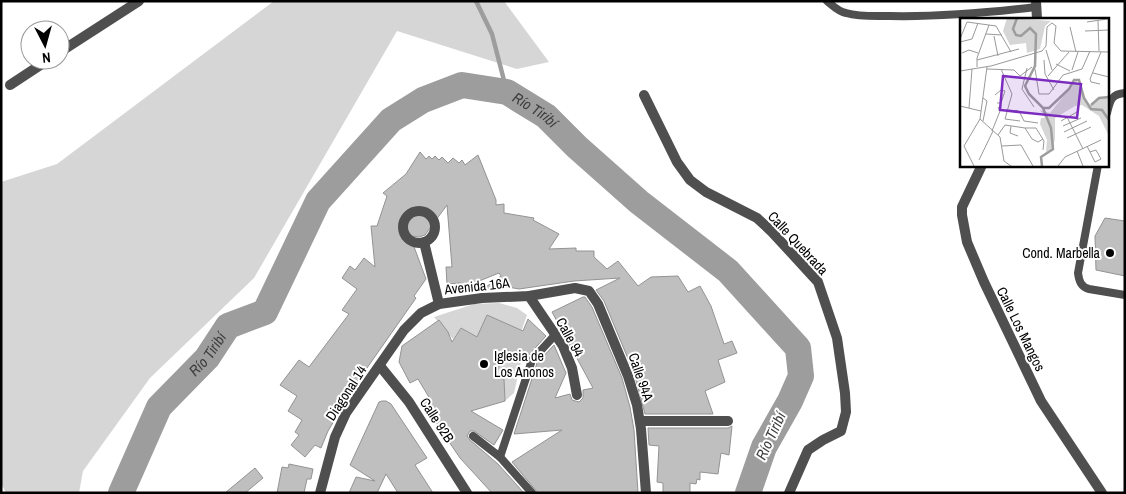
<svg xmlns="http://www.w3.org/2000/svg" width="1126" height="494" viewBox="0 0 1126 494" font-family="'Archivo Narrow',sans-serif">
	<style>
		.green { fill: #d6d6d6 }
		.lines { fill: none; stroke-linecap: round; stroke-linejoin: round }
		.stream { stroke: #9d9d9d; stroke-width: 4.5 }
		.river { stroke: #9d9d9d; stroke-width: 26 }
		.building { fill: #bfbfbf; stroke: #939393 }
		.service { stroke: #4f4f4f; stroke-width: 8 }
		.minor { stroke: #4f4f4f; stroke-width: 10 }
		.poi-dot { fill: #000; stroke: #fff; stroke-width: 2 }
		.labels { text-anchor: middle; stroke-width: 4; stroke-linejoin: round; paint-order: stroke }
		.street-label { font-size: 14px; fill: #000; stroke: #fff }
		.poi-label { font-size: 14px; fill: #000; stroke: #fff; text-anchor: end }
		.water-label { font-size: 15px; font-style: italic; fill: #3e3e3e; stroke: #fff }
		.inset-river { fill: none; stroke: #9d9d9d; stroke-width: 2.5 }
		.inset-road { fill: none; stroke: #999; stroke-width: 1 }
		.view { fill: #7b2cbf; fill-opacity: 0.15; stroke: #7b2cbf; stroke-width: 2.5 }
		.inset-edge { fill: none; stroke: #000; stroke-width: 2.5 }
	</style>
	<rect width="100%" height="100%" fill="#fff"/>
	<g class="green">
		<polygon points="274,1 504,1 549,62 517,69 397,31 254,278 150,378 83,471 79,493 6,493 1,483 1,182 57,164"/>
		<polygon points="499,303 517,308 527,315 513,355 521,362 514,393 505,401 504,379 495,377 515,328 487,315 477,337 461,328 453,339 434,317 474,304"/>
	</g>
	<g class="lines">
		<polyline class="stream" points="476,1 492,34 507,92"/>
		<path class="river" id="s1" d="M 121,493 L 159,407 L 207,358 L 228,326 L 265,312 L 318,201 L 391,120 L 423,100 L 462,85 L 507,92 L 546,116 L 577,147 L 639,202 L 728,271 L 798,348 L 801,376 L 790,401 L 764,447 L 748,493"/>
	</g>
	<g class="building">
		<polygon points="420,152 426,159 429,156 432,159 435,156 439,160 442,157 448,163 453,158 459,163 462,160 465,165 478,155 496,200 496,205 504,204 504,213 534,218 533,220 559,234 549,249 576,248 576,251 594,251 594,257 607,269 618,261 638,286 651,277 678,276 688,292 700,286 711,306 724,344 732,341 737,353 718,360 725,382 705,391 713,414 645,414 634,373 604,301 596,290 620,278 574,281 519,289 508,287 483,289 501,276 499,273 462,288 461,283 447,284 446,267 452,267 447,205 425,235 419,237 410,236 426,279 414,296 416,298 341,405 343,406 328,431 321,448 315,445 305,457 291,445 299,435 295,432 302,420 288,411 297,396 280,385 299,360 309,367 349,314 342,310 357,289 342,278 350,266 355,270 364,258 375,267 371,226 377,226 387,196 383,193 406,174"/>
		<polygon points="1105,218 1125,221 1125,276 1096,270 1095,236"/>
		<polygon points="583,297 585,297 592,307 622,378 630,407 634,430 638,493 538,493 512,462 562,430 514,434 537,363 554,345 566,373 555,398 570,394 572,400 579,402 583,398 583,390 593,388 552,312"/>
		<polygon points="487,315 523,331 528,319 546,336 528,356 525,362 506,349 495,377 504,379 505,401 471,411 503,430 494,445 474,431 470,431 467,436 470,440 498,464 524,493 492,493 460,458 422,402 430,399 418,379 410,383 399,362 402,346 439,320 448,332 452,342 461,328 477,337"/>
		<polygon points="382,401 386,401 391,404 427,458 415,465 433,493 398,493 386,474 377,493 349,493 356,477 375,481 350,465 379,402"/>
		<polygon points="732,426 729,455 721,453 718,474 700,472 700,480 697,479 696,484 690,483 690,493 663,493 663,483 657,482 659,446 649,445 648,428 728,428"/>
		<polygon points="289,464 313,469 311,479 307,479 304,493 277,493 282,467 288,468"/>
		<polygon points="255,468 263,478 245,493 225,493"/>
	</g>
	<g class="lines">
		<g class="service">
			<path d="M 827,1 C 833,6 839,12 846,13 C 860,17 875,16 889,16 C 938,17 987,13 1036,7"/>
			<path d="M 1107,113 C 1110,101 1111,94 1125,93"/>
			<path d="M 1098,165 L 1078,273 C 1079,281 1081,287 1089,289 L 1125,295"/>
			<polyline points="473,436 500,457 532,360 555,335"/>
			<polyline points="500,457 532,493"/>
		</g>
		<g class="minor">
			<polyline points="1036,1 1037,19"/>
			<polyline points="60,52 139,1"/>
			<polyline points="10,85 48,60"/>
			<polyline points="644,95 677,162 690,180 706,192 757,218 772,232 818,282 837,338 845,393 846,412 841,431 823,440 808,450 789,493"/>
			<polyline points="982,165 962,207 962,215 967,242 984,282 1041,401 1102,493"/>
			<circle cx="419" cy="227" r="16"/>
			<polyline points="424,242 439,304"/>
			<polyline points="529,296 563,346 572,368 577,395"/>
			<polyline points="380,366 409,402 467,493"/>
			<polyline points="640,421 728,421"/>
			<polyline points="320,493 335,437 346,413 404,330 421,313 439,304 482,298 529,296 575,288 589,291 598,304 628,376 637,405 641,429 646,493"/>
		</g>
	</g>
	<g class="poi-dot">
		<circle cx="1110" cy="253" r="5"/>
		<circle cx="484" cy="364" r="5"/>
	</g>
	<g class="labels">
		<g class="street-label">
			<text transform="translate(798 243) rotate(47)" y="5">Calle Quebrada</text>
			<text transform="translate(477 286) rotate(-6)" y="5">Avenida 16A</text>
			<text transform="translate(1021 329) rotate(64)" y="5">Calle Los Mangos</text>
			<text transform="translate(570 337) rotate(61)" y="5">Calle 94</text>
			<text transform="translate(641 377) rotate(71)" y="5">Calle 94A</text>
			<text transform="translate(346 393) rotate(-57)" y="5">Diagonal 14</text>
			<text transform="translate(437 420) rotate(57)" y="5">Calle 92B</text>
		</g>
		<g class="poi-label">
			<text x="1100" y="258">Cond. Marbella</text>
			<text x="494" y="361" text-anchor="start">Iglesia de<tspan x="494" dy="16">Los Anonos</tspan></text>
		</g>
		<g class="water-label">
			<text dy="5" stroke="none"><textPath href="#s1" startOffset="631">Río Tiribí</textPath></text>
			<text dy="5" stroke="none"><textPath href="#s1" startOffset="166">Río Tiribí</textPath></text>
			<text transform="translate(771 436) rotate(-65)" y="5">Río Tiribí</text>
		</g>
	</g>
	<g transform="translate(960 18)">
		<rect width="149" height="149" fill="#fff"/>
		<path d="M 47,0 L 91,3 L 85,8 L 80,31 L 67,35 L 66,25 L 50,27 L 43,13 ZM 116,62 L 129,88 L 140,80 L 149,80 L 149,118 L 139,98 L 122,87 L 115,88 L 95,100 L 95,121 L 93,129 L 86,134 L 87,122 L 80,106 L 81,100 L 85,100 L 80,92 L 90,95 Z" fill="#d6d6d6"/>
		<path class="inset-river" d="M 57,0 L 53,11 L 56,17 L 61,18 L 70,10 L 76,16 L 75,48 L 65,68 L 69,76 L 83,90 L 89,90 L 109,71 L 114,62 L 119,62 L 124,80 L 131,91 L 142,92 L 149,102M 131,87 L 139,80 L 149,79M 82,148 L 81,139 L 93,131 L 91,110 L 83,90"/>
		<path class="inset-road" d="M 66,0 L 108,0M 138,3 L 139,33M 127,4 L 147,1M 110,9 L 116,34M 125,13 L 148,12M 26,16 L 42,17M 34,18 L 38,38M 0,21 L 7,4 L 36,8 L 51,34M 0,24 L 12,21 L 18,5M 86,32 L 92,52M 2,35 L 9,32 L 18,35M 17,42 L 59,31M 84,42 L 85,56 L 94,72M 96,46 L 110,53M 17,49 L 17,40 L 29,7M 67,50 L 62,71 L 74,89M 27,51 L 54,52 L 60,58 L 72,49M 41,51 L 52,76 L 45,101 L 60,103M 75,51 L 79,76 L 89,76 L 103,57 L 122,51 L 130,33M 112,52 L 118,34M 0,53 L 31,48 L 82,33 L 86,28 L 87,9 L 92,5 L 96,8 L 94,25 L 101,33 L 149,34M 133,55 L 149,59M 88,58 L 109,34M 140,66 L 131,64 L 130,61 L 141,34M 35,77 L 41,72 L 45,73 L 41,85 L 37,85M 23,80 L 27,83 L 23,103M 0,88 L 21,93M 9,90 L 12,51M 46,92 L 59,93 L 64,103 L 78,105M 107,99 L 123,131M 20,101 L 40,119 L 44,143 L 51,148M 101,103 L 117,94M 51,108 L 50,115 L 58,118M 103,108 L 121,100M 65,110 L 76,110 L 84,123 L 83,132M 65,110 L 72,121 L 78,124 L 83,121M 32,113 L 40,93 L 38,89M 104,114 L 127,103M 38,117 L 45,107 L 65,110M 107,120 L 131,109M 42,128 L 61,127 L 73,148M 127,128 L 135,144 L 141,141 L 136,132 L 130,134M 117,133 L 123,148M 19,142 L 33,113M 14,148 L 4,128 L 20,101 L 27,49M 98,148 L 105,139 L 141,122"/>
		<path class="view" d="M 43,58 L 121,66 L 117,100 L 40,92 Z"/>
		<rect width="149" height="149" class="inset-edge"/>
	</g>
	<rect width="1126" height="494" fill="none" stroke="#000000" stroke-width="5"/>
	<g transform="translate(45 45) rotate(174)"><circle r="24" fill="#ffffff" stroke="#999999"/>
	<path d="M0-4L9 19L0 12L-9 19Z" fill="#000000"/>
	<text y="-8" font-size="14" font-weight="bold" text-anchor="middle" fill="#000000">N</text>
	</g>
</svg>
